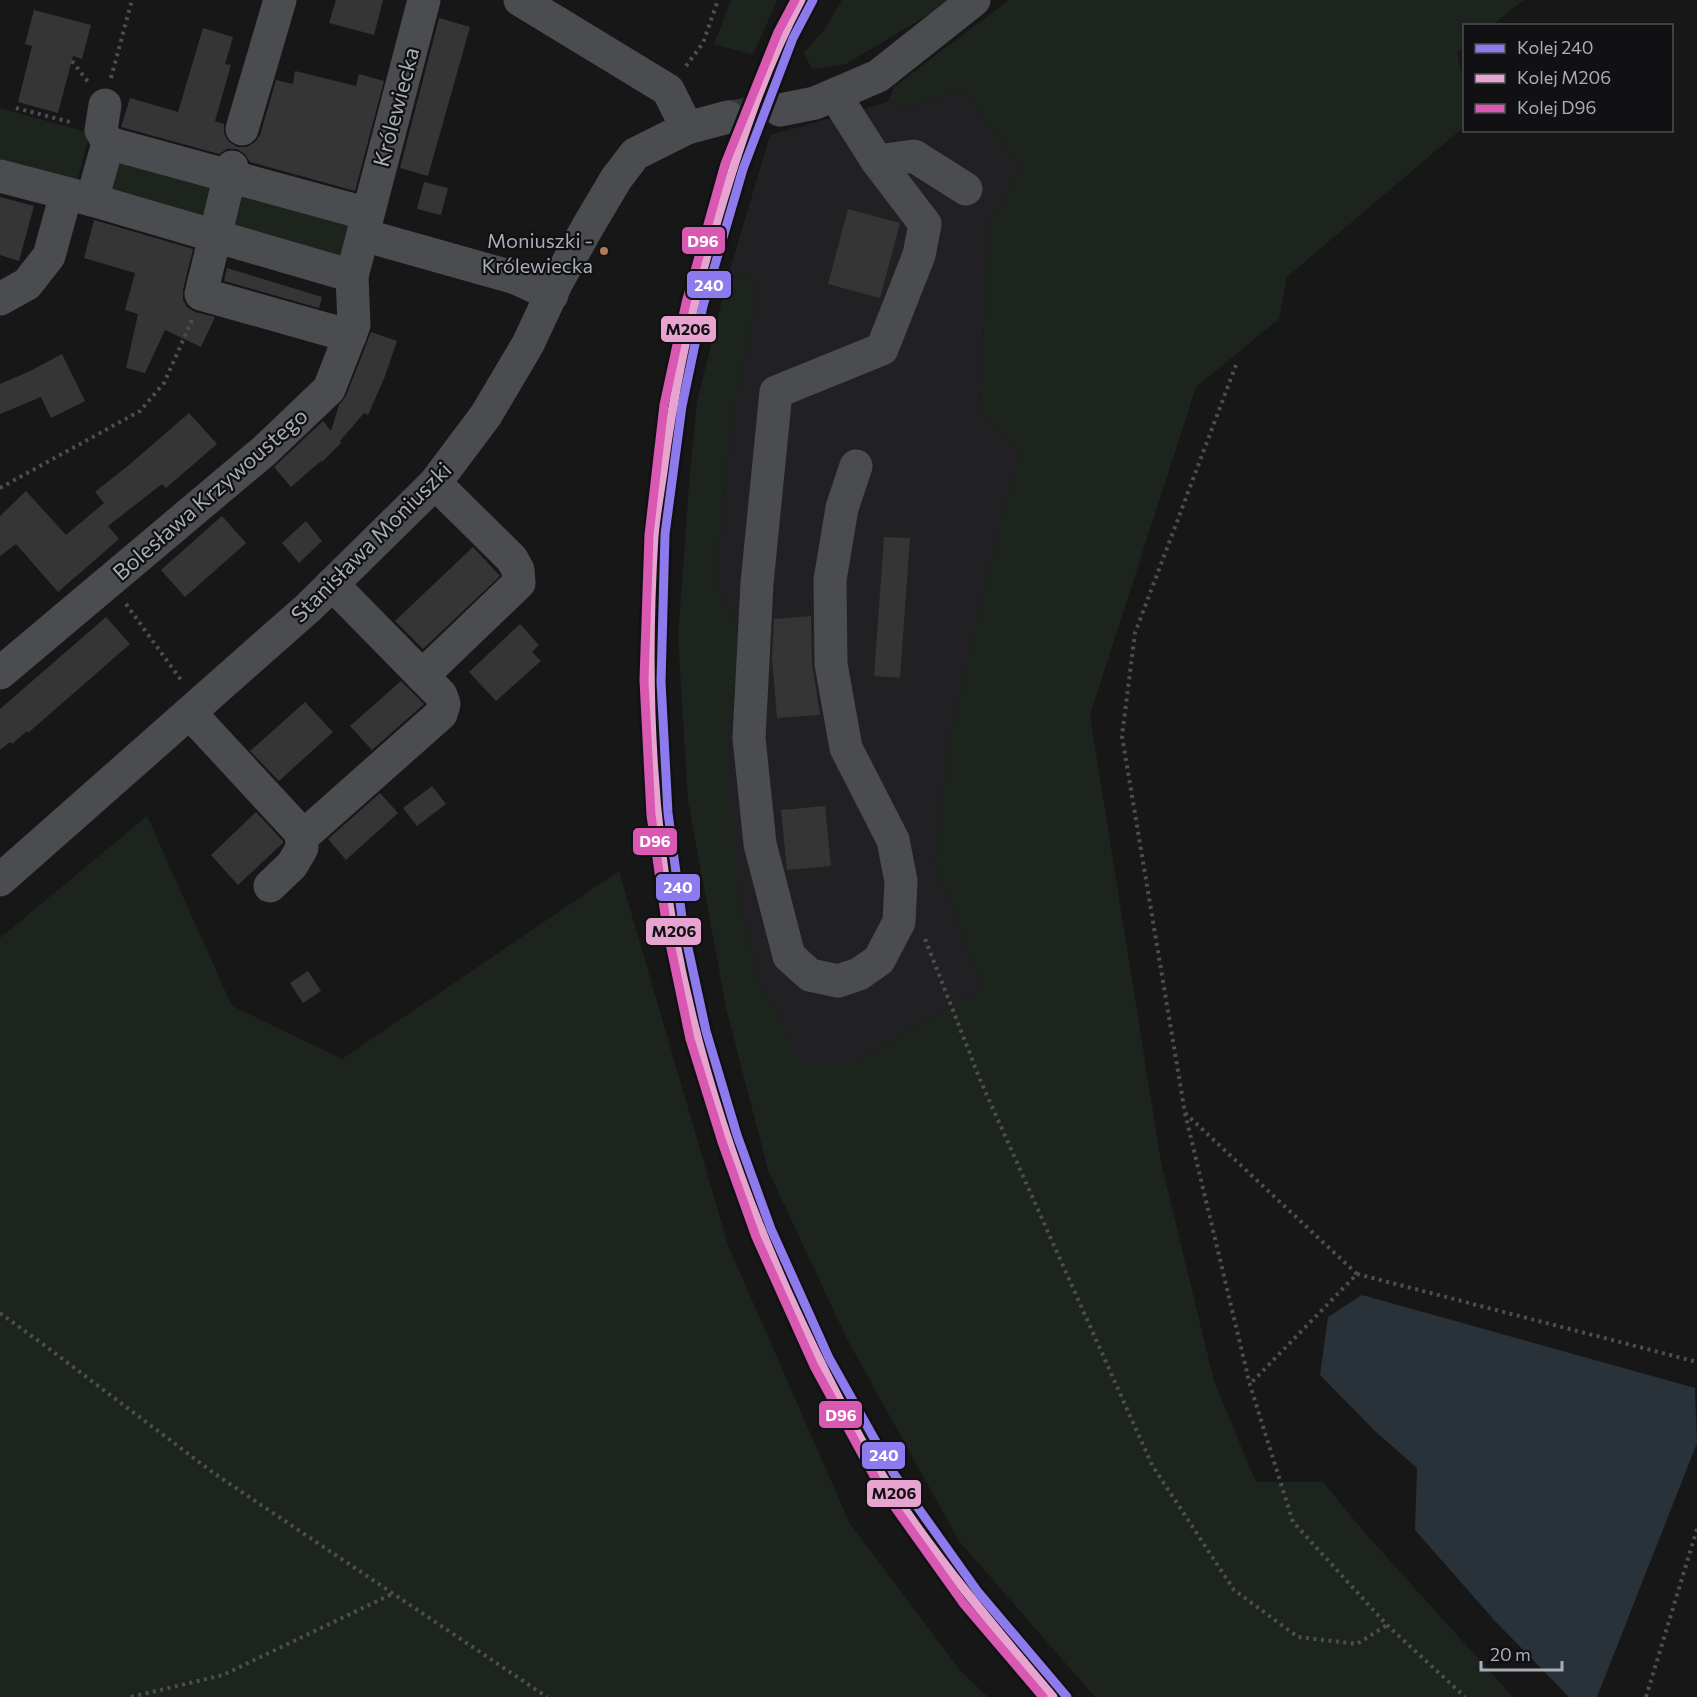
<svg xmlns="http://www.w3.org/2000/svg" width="1697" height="1697" viewBox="0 0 1697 1697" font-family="Commissioner,sans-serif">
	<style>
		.built { fill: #212123 }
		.green { fill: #1d241e }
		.water { fill: #2a3239 }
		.building { fill: #353536 }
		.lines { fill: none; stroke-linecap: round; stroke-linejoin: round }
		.minor-tunnel { stroke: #343537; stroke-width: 33; stroke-dasharray: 33 16; stroke-linecap: butt }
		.path { stroke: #4d4e52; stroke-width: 4; stroke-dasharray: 3 4.5; stroke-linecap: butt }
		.minor { stroke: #4b4c50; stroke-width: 33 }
		.rail-1-casing { stroke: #111113; stroke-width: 14 }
		.rail-2-casing { stroke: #111113; stroke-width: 14 }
		.rail-3-casing { stroke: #111113; stroke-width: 14 }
		.rail-1 { stroke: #8d7bed; stroke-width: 9 }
		.rail-2 { stroke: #e7a4d0; stroke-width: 9 }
		.rail-3 { stroke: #d858b2; stroke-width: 9 }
		.bus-dot { fill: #b07c57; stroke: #111113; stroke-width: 2 }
		.labels { text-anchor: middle; stroke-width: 4.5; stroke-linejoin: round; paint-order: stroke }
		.bus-label { font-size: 20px; fill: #a8adb8; stroke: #111113; text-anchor: end }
		.street-label { font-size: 22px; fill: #a8adb8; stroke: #111113 }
		.line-badge { stroke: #111113; stroke-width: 2 }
		.badge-label { font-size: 16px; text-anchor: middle; font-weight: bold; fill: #fff }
		.pale-badge-label { font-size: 16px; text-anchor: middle; font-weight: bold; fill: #111 }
	</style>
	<rect width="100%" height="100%" fill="#171717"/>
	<polygon class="built" points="965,90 988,125 1023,166 992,218 987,257 980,410 1021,453 1003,511 948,747 935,863 983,988 858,1061 799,1062 777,1013 760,985 740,907 725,762 741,637 715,582 733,409 757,300 749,271 727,280 770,135 888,102 903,108"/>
	<g class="green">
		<polygon points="731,0 777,0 753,55 714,44"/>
		<polygon points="842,0 953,0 846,64 812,69 804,53 824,30"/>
		<polygon points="1009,0 1524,0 1492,25 1464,26 1464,47 1457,53 1464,84 1464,127 1287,277 1279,319 1196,387 1090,715 1161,1162 1214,1381 1256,1482 1323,1482 1365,1533 1513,1697 1095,1697 959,1541 847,1339 768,1170 726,1008 688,801 678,638 689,485 697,402 727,280 749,271 757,300 733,409 715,582 741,637 726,762 740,907 760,985 777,1013 799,1061 858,1061 983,988 935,863 948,747 1003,511 1021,453 980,410 987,257 992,218 1023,166 988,125 965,90 903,108 888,102 894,87"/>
		<polygon points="0,108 90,133 75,190 0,169"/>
		<polygon points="117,158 217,186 215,221 107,197"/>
		<polygon points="241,192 352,224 346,260 230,231"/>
		<polygon points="147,816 232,1006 342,1059 619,871 728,1245 849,1522 960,1670 988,1697 0,1697 0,938"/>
	</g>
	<polygon class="water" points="1362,1295 1695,1388 1697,1443 1597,1697 1569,1697 1495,1621 1415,1530 1417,1468 1375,1431 1320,1375 1328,1317"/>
	<g class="building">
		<polygon points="336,0 383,0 374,35 329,23"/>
		<polygon points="34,10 91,25 82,59 73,56 58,113 18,102 32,46 25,44"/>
		<polygon points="439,18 470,27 428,176 400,168"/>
		<polygon points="203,28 233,37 225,64 231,65 215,121 224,124 224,133 228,141 237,147 247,147 255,142 260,135 276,80 293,84 295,71 356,86 359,74 384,81 355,191 250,162 245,154 237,149 227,149 219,154 121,127 130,98 178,112"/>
		<polygon points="424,182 448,188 441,215 417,209"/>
		<polygon points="0,197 34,206 19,261 0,255"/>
		<polygon points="848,209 900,223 880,298 828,284"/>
		<polygon points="94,220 193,249 183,290 183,300 187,307 195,312 215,317 201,347 165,330 145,373 126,368 138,314 125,310 135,273 84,258"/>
		<polygon points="227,268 322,297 319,308 224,281"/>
		<polygon points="371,332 397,341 385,376 368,415 364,413 340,441 341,443 321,463 322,460 291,487 274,467 323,421 331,431 339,405 346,396"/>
		<polygon points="62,354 85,401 51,418 41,397 0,414 0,384 28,372"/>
		<polygon points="189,413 217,444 166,488 162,484 108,526 119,539 58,592 16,544 0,556 0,516 26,491 66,535 104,503 95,492 129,465"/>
		<polygon points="222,516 246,543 185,597 161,570"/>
		<polygon points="306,521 322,541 299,563 282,543"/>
		<polygon points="884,537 910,538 900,678 874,676"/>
		<polygon points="473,547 500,576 423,649 395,621"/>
		<polygon points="811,616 812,664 820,715 777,718 772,658 774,619"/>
		<polygon points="106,617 130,644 28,733 27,731 12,744 10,742 0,750 0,709"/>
		<polygon points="520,624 539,645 532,652 541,661 496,701 469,672"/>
		<polygon points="401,681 424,704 372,750 350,726"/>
		<polygon points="305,702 333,732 279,781 250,751"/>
		<polygon points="432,786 446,804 417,826 403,808"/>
		<polygon points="380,793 398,813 346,860 328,839"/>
		<polygon points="825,806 831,866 787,870 781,810"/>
		<polygon points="256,812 283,841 283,843 238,885 211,855"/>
		<polygon points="308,971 321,991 303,1003 290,983"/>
	</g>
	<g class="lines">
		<polyline class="minor-tunnel" points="728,117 780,110"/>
		<g class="path">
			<polyline points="72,61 89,83"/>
			<polyline points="686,66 703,43 718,0"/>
			<polyline points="111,78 132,0"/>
			<polyline points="16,108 74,123"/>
			<polyline points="1236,365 1135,633 1122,736 1185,1113 1250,1385 1293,1522 1387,1625 1465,1697"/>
			<polyline points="0,488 140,411 164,383 192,320"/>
			<polyline points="126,604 181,680"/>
			<polyline points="925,939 981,1082 1152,1465 1234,1590 1298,1637 1357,1644 1387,1625"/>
			<polyline points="1185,1113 1357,1274 1250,1384"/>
			<polyline points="1357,1274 1697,1362"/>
			<polyline points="0,1313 44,1345 215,1474 547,1697"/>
			<polyline points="131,1697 223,1675 392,1594"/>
			<polyline points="1646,1697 1697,1529"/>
		</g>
		<g class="minor">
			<polyline points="520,0 668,90 687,128"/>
			<polyline points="835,95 877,161 925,224 919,255 882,349 776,392 757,583 749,738 760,844 789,956 810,975 838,981 859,974 879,960 899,922 901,881 893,840 846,748 831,664 830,580 842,508 856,466"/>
			<polyline points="105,105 101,130 108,143"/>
			<polyline points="780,110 815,103 878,76 974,0"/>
			<polyline points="242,129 280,0"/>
			<polyline points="877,161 914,156 966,189"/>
			<polyline points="232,167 201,294 350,336"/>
			<polyline points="0,176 92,200 352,276"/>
			<polyline points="92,200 108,143 368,214"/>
			<polyline points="363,235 516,278 552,295"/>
			<polyline points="0,299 27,284 49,256 66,194"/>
			<polyline points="0,673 264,451 329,389 354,325 352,276 424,0"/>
			<polyline points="422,676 519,583 518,570 512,559 435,483"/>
			<polyline points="190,713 301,833 302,848 292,865 270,886"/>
			<polyline points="301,833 309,831 441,714 444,704 441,695 332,584"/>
			<polyline points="0,880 309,607 435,483 486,415 528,344 556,284 587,228 616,179 635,154 687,128 728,117"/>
		</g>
		<g class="rail-1-casing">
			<polyline id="rail-1" points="813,0 793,38 743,169 703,306 682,406 665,534 661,682 668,813 683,925 706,1031 737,1135 771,1229 829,1358 894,1474 978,1592 1067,1697"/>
		</g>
		<g class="rail-2-casing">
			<path id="rail-2" d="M 801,0 C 763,72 737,152 714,231 C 690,312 674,388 663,472 C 660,493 656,514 654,536 C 646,664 650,801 673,928 C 696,1054 736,1177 788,1293 C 817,1357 848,1421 885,1480 C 935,1557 994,1627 1053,1697"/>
		</g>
		<g class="rail-3-casing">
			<polyline id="rail-3" points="795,0 778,32 725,164 686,303 664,405 649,535 644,680 651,815 667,929 690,1039 722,1142 756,1237 814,1366 879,1485 963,1603 1043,1697"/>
		</g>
		<use href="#rail-1" class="rail-1"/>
		<use href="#rail-2" class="rail-2"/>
		<use href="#rail-3" class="rail-3"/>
	</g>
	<circle class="bus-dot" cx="604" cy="251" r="5"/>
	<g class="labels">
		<g class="bus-label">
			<text x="593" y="248">Moniuszki -<tspan x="593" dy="25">Królewiecka</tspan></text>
		</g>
		<g class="street-label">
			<text transform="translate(396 107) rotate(-75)" y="8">Królewiecka</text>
			<text transform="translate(210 494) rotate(-41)" y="8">Bolesława Krzywoustego</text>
			<text transform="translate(371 542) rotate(-45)" y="8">Stanisława Moniuszki</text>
		</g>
	</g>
	<g class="line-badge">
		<rect x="681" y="226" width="45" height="29" rx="6" fill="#d858b2"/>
		<rect x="686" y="270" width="46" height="29" rx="6" fill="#8d7bed"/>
		<rect x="660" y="315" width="57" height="28" rx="6" fill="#e7a4d0"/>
		<rect x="632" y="827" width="46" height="29" rx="6" fill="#d858b2"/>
		<rect x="655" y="873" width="46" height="29" rx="6" fill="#8d7bed"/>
		<rect x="645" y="917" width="57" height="29" rx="6" fill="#e7a4d0"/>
		<rect x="818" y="1400" width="45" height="29" rx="6" fill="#d858b2"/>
		<rect x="861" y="1441" width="45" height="29" rx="6" fill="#8d7bed"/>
		<rect x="866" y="1479" width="56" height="29" rx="6" fill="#e7a4d0"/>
	</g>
	<g class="badge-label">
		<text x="703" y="247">D96</text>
		<text x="709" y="291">240</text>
		<text x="655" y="847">D96</text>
		<text x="678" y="893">240</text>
		<text x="841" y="1421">D96</text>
		<text x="884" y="1461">240</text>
	</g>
	<g class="pale-badge-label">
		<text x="688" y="335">M206</text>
		<text x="674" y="937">M206</text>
		<text x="894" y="1499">M206</text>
	</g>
	<rect x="1463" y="24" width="210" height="108" fill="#111113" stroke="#4d4f55" stroke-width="1.5"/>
	<rect x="1475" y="44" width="30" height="9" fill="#8d7bed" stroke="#4d4f55" stroke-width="1.5"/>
	<text x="1517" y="54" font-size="18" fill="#a8adb8">Kolej 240</text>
	<rect x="1475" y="74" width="30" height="9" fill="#e7a4d0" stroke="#4d4f55" stroke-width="1.5"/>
	<text x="1517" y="84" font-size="18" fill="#a8adb8">Kolej M206</text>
	<rect x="1475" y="104" width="30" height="9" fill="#d858b2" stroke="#4d4f55" stroke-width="1.5"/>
	<text x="1517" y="114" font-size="18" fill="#a8adb8">Kolej D96</text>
	<path d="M1481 1661v9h81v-9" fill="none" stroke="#a8adb8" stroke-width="3"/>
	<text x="1490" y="1661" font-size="18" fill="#a8adb8" stroke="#111113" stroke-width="4.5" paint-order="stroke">20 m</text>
</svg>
